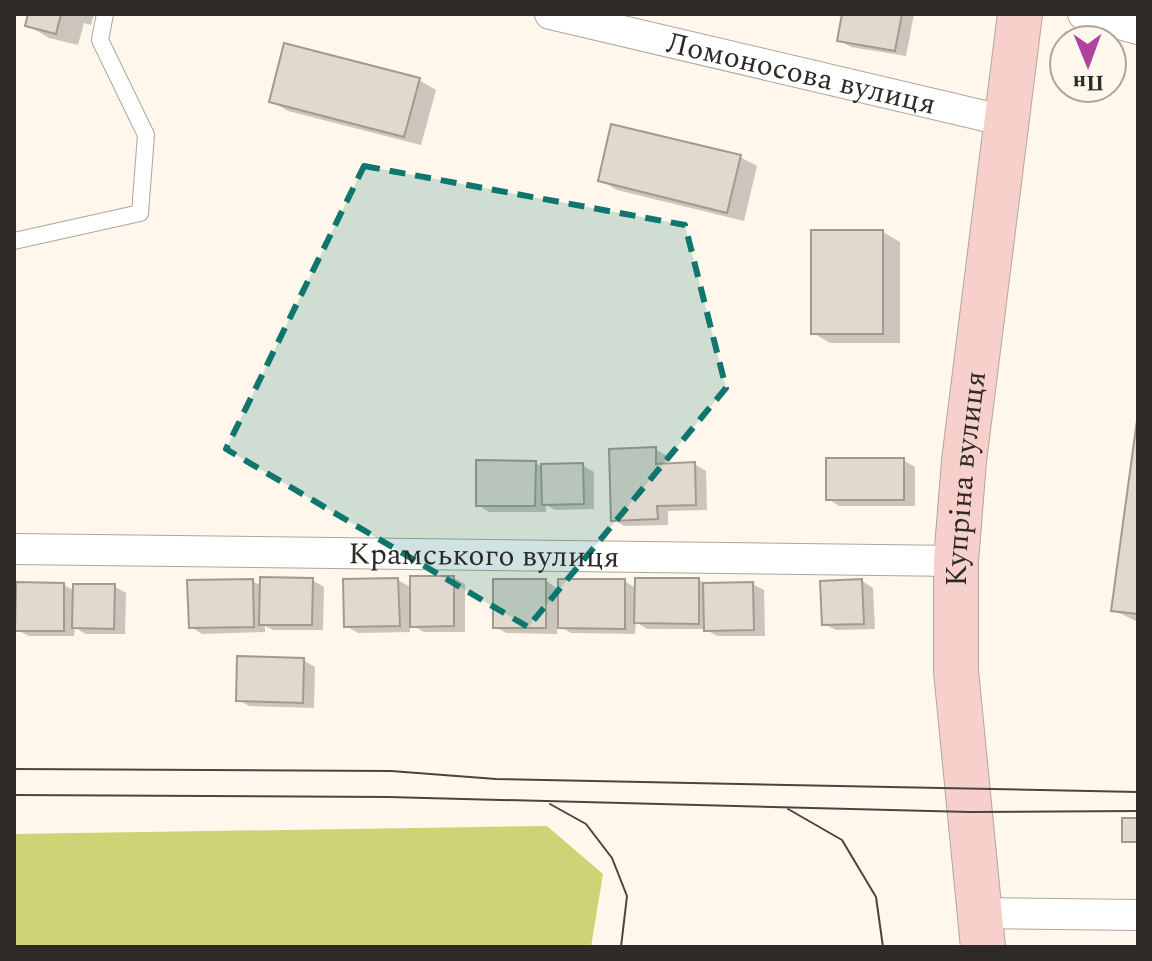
<svg xmlns="http://www.w3.org/2000/svg" width="1152" height="961" viewBox="0 0 1152 961" font-family="Spectral,serif">
	<style>
		.green { fill: #cdd475 }
		.shadow { fill: #0003 }
		.building { fill: #e1d9cd; stroke: #a19a8e; stroke-width: 2 }
		.lines { fill: none; stroke-linecap: round; stroke-linejoin: round }
		.lane-casing { stroke: #aea69b; stroke-width: 18 }
		.street-casing { stroke: #aea69b; stroke-width: 32 }
		.secondary-casing { stroke: #aea69b; stroke-width: 46 }
		.lane { stroke: #fff; stroke-width: 16 }
		.street { stroke: #fff; stroke-width: 30 }
		.secondary { stroke: #f7d0cb; stroke-width: 44 }
		.tram { stroke: #48443e; stroke-width: 2 }
		.marked { fill: #0f766e; fill-opacity: 0.2; stroke: #0f766e; stroke-width: 6; stroke-dasharray: 16 10; stroke-linejoin: round }
		.labels { text-anchor: middle; stroke-width: 6; stroke-linejoin: round; paint-order: stroke }
		.street-label { font-size: 30px; fill: #2e2b26; stroke: #fff7eb }
	</style>
	<rect width="100%" height="100%" fill="#fff7eb"/>
	<polygon class="green" points="547,826 603,874 591,947 14,947 14,834"/>
	<g class="shadow">
		<polygon points="30,14 94,14 91,25 84,23 78,45 49,38 27,25"/>
		<polygon points="844,14 914,14 906,56 851,47 839,40"/>
		<polygon points="419,80 436,90 421,145 288,111 271,101"/>
		<polygon points="740,157 757,166 744,221 617,190 600,180"/>
		<polygon points="883,232 900,242 900,343 830,343 813,333"/>
		<polygon points="1138,427 1138,622 1113,610"/>
		<polygon points="655,449 667,456 667,465 694,464 706,471 707,510 668,511 668,525 624,526 613,519"/>
		<polygon points="903,460 915,467 915,506 839,506 828,499"/>
		<polygon points="535,463 543,467 582,465 594,472 594,509 555,510 546,505 546,512 489,512 478,505"/>
		<polygon points="454,578 465,584 465,632 424,632 410,624 410,632 358,633 346,626 398,580 412,588"/>
		<polygon points="312,580 324,587 323,630 273,630 265,626 265,632 202,634 191,627 252,581 262,586"/>
		<polygon points="699,580 706,584 752,584 764,590 765,636 717,636 705,629 647,629 636,622 635,634 571,633 557,625 557,634 506,633 495,627 546,581 560,590 624,581 636,588"/>
		<polygon points="862,581 873,588 875,629 836,630 824,624"/>
		<polygon points="64,585 75,591 114,586 126,593 125,634 85,634 75,627 74,636 29,636 17,630"/>
		<polygon points="303,660 315,667 314,708 249,706 238,699"/>
	</g>
	<g class="building">
		<polygon points="28,14 61,14 56,34 25,26"/>
		<polygon points="842,14 902,14 895,51 837,41"/>
		<polygon points="284,43 420,78 404,137 269,102"/>
		<polygon points="611,124 741,155 727,213 598,181"/>
		<rect x="811" y="230" width="72" height="104"/>
		<polygon points="1138,413 1138,614 1111,611"/>
		<polygon points="656,447 656,464 695,462 696,505 657,506 658,519 611,521 609,449"/>
		<rect x="826" y="458" width="78" height="42"/>
		<polygon points="476,460 536,461 535,506 476,506"/>
		<polygon points="583,463 584,504 542,505 541,464"/>
		<polygon points="410,576 454,576 454,626 410,627"/>
		<polygon points="260,577 313,578 312,625 259,625"/>
		<polygon points="398,578 400,626 344,627 343,579"/>
		<polygon points="635,578 699,578 699,624 634,623"/>
		<polygon points="253,579 254,627 189,628 187,580"/>
		<rect x="493" y="579" width="53" height="49"/>
		<polygon points="558,579 625,579 625,629 558,628"/>
		<polygon points="862,579 864,624 822,625 820,581"/>
		<polygon points="16,582 64,583 64,631 15,631"/>
		<polygon points="753,582 754,630 704,631 703,583"/>
		<polygon points="73,584 115,584 114,629 72,628"/>
		<polygon points="237,656 304,658 303,703 236,701"/>
		<rect x="1122" y="818" width="16" height="24"/>
	</g>
	<g class="lines">
		<g class="lane-casing">
			<polyline id="lane" points="14,241 140,213 146,135 100,40 105,14"/>
		</g>
		<g class="street-casing">
			<g id="street">
				<path id="s1" d="M 550,14 L 1006,121"/>
				<polyline points="1083,14 1138,29"/>
				<path id="s2" d="M 14,549 L 956,561"/>
				<polyline points="979,913 1138,915"/>
			</g>
		</g>
		<g class="secondary-casing">
			<g id="secondary">
				<path id="s3" d="M 983,947 L 956,671 L 956,561 L 964,461 L 1020,14"/>
			</g>
		</g>
		<use href="#lane" class="lane"/>
		<use href="#street" class="street"/>
		<use href="#secondary" class="secondary"/>
		<g class="tram">
			<polyline points="14,769 391,771 496,779 1138,792"/>
			<polyline points="14,795 388,797 970,812 1138,811"/>
			<polyline points="550,804 586,824 612,858 627,896 621,947"/>
			<polyline points="788,809 842,840 876,897 883,947"/>
		</g>
	</g>
	<path class="marked" d="M 364,166 L 685,225 L 726,388 L 528,627 L 226,449 Z"/>
	<g class="labels">
		<g class="street-label">
			<text dy="10" stroke="none"><textPath href="#s1" startOffset="258">Ломоносова вулиця</textPath></text>
			<text dy="10" stroke="none"><textPath href="#s3" startOffset="470">Купріна вулиця</textPath></text>
			<text dy="10" stroke="none"><textPath href="#s2" startOffset="470">Крамського вулиця</textPath></text>
		</g>
	</g>
	<rect width="1152" height="961" fill="none" stroke="#2e2b26" stroke-width="32"/>
	<g transform="translate(1088 64) rotate(179)"><circle r="38" fill="#fff7eb" stroke="#aba59c" stroke-width="2"/>
	<path d="M0-6L14 30L0 20L-14 30Z" fill="#af419f"/>
	<text y="-12" font-size="22" font-weight="bold" text-anchor="middle" fill="#2e2b26">Пн</text>
	</g>
</svg>
